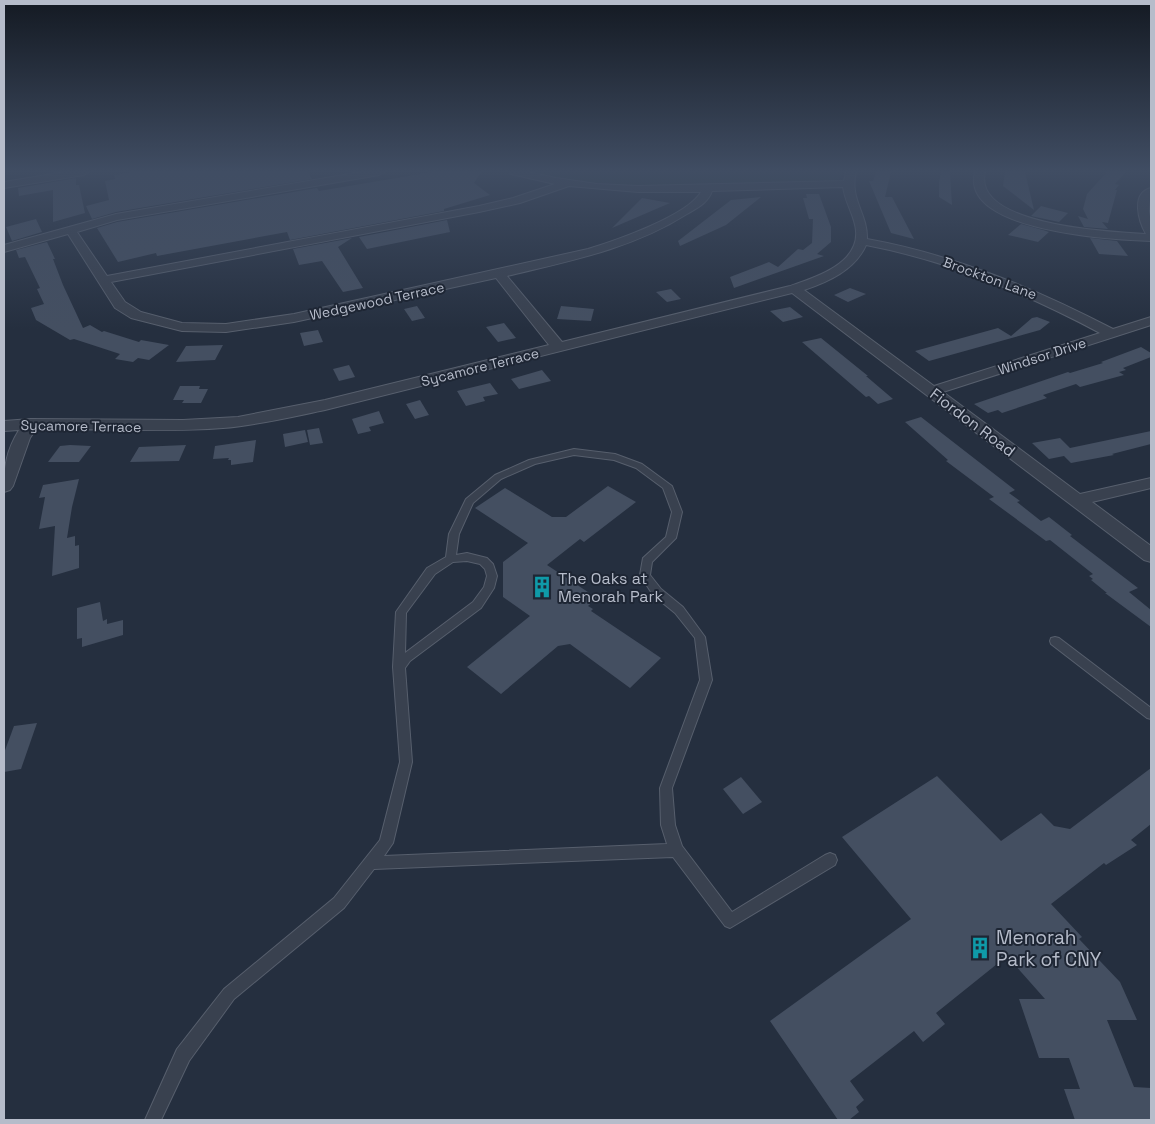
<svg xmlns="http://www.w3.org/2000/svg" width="1155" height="1124" viewBox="0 0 1155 1124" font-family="'Space Grotesk',sans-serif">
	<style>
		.green { fill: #273c40 }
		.building { fill: #444f61 }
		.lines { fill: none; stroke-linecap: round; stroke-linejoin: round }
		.service-casing { stroke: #575f6d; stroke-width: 2 }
		.minor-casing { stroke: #575f6d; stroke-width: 2 }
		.service { fill: #39414f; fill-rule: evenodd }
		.minor { fill: #39414f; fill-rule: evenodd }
		.labels { text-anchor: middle; stroke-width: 4; stroke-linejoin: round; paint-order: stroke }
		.far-street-label { font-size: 14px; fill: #b6bcca; stroke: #1e2634 }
		.street-label { font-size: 16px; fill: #b6bcca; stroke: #1e2634 }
		.poi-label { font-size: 16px; fill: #b6bcca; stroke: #1e2634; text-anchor: start }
		.near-poi-label { font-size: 19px; fill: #b6bcca; stroke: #1e2634; text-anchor: start }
	</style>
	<rect width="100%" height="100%" fill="#252f3f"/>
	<path class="green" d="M 525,172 L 843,172 L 839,179 L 831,181 C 729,185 626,193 525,172 Z"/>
	<g class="building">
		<polygon points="133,172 308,172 312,179 116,212 92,219 86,206 109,200 105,181 115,179 114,175"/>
		<polygon points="432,172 481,172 474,183 490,195 444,209 444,211 290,240 287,232 157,256 156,253 118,262 97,228 117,222 317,188 319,191"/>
		<polygon points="876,172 891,172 885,197 892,197 914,239 891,233 869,181 873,181"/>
		<polygon points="941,172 950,172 952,205 939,197 939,182"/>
		<polygon points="1005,172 1025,172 1034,210 1003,186"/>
		<polygon points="1107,172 1126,172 1115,184 1119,185 1115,190 1117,190 1108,223 1102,222 1108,229 1084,227 1078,216 1088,219 1083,209 1087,194"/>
		<polygon points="76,178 76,185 79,185 85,213 53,222 53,190 19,196 18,188"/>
		<polygon points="806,194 819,194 831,227 831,242 817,254 824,256 734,288 730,277 769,262 778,267 798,249 803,250 812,243 813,219 809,219 803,198 807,198"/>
		<polygon points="761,197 726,225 680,246 678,241 731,200"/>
		<polygon points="642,198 670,203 612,228"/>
		<polygon points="1041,206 1068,213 1059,222 1031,216"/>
		<polygon points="36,219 42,232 12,241 6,227"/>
		<polygon points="447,220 450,232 367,249 359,237"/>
		<polygon points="1021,224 1043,230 1049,232 1038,242 1008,235"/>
		<polygon points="352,238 338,247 363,288 343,292 322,261 299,265 293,249"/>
		<polygon points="1090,238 1117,241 1128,256 1099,254"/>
		<polygon points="47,242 55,259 53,259 63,285 83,328 90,325 102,332 104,331 139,342 141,340 169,345 149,360 138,358 133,362 115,359 120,354 74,339 70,340 36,320 31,308 44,304 37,289 40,288 25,257 19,258 16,250"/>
		<polygon points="850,288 866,294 848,302 834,295"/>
		<polygon points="671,289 681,299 667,302 656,292"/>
		<polygon points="417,306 425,318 412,321 404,309"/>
		<polygon points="561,306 594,309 591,321 557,319"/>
		<polygon points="790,307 803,317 783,322 770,311"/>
		<polygon points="1037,317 1050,322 1040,330 929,361 915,351 998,328 1011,336 1032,318"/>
		<polygon points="504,323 516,338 498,342 486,327"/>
		<polygon points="318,330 323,342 304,346 300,333"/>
		<polygon points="821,338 868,376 866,376 893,399 878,404 869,396 866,397 802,342"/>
		<polygon points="223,345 215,360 176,362 186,346"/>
		<polygon points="1141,347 1151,353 1151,357 1123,368 1126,370 1119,372 1124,375 1080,387 1076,384 1043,395 1047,398 1002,413 998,410 988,413 974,404 1068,372 1070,373 1103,363 1101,362"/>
		<polygon points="349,365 355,377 339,381 333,369"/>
		<polygon points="542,370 551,381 519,389 511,379"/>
		<polygon points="490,383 498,394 483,397 485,401 466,406 457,391"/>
		<polygon points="180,386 200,386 199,389 208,389 201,403 182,403 184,400 173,400"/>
		<polygon points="420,400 429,415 415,419 406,404"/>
		<polygon points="379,411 384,423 369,427 371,431 358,434 352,419"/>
		<polygon points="921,417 1015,490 1009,493 1020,501 1017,502 1041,521 1049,517 1072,535 1070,536 1138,588 1129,592 1151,610 1151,627 1105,593 1107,593 1091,580 1093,579 1089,576 1093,574 1050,540 1046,541 989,499 994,497 946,461 948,460 905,422"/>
		<polygon points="319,428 323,443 310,445 307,430"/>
		<polygon points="305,430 308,442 285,447 283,434"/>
		<polygon points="1151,431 1151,444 1112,454 1114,455 1071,463 1064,456 1049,459 1032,443 1060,438 1070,448"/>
		<polygon points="256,440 253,462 231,465 231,460 228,460 229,458 213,459 215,446"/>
		<polygon points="70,445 91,446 79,462 48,462 60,446"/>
		<polygon points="186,445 179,461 130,462 139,447"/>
		<polygon points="79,479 72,507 67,538 75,536 75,546 79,545 79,568 52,576 55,526 39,529 45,497 39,498 43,485"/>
		<polygon points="608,486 636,502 584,542 580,539 547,565 597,598 588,606 593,609 591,611 661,658 630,688 570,644 558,646 501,694 467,667 530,616 503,597 503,562 528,543 475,508 505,488 552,517 566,517"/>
		<polygon points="100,602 103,621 107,619 107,624 123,620 123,635 82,647 82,638 77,639 77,608"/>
		<polygon points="37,723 21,769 4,772 4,753 14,726"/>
		<polygon points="1151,768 1151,824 1131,840 1137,845 1106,865 1104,863 1051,904 1082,937 1079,939 1120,982 1137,1020 1107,1020 1134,1087 1151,1088 1151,1120 1075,1120 1064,1089 1080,1089 1069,1058 1039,1058 1019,999 1045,999 1007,956 936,1013 945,1024 923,1042 914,1031 850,1081 864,1100 856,1107 859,1112 849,1120 838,1120 770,1021 911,919 842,837 937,776 1001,841 1041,813 1054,826 1070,829"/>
		<polygon points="741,777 762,802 743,814 723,789"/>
	</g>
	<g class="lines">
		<g class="service-casing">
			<g id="service">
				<path d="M 574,449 L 615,454 L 642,464 L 672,486 L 682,512 L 676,538 L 652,562 L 650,575 L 661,589 L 683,607 L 705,637 L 712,680 L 672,788 L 675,825 L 682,846 L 732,912 L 825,855 L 830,853 L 835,855 L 837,860 L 835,865 L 730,928 L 725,926 L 673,857 L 374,869 L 344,908 L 234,999 L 189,1061 L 161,1120 L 145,1120 L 177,1049 L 224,989 L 334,898 L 380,840 L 400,762 L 393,667 L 396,612 L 427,568 L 446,557 L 449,534 L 466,499 L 495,475 L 529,460 ZM 574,455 L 614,460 L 636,468 L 663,488 L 672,512 L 666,537 L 643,558 L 640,575 L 653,595 L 675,613 L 695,638 L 700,680 L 660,788 L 661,825 L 667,844 L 384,856 L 393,843 L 412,762 L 405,668 L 410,661 L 481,608 L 494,588 L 497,576 L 493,564 L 487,558 L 467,553 L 456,555 L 459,534 L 473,503 L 501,479 L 535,464 ZM 467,561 L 480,564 L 485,569 L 487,576 L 484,587 L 473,602 L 405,653 L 406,613 L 435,574 L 453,562 Z"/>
				<polygon points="1055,637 1059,638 1151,708 1151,719 1147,718 1051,644 1050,641 1051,638"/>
			</g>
		</g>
		<g class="minor-casing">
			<g id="minor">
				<polygon points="65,172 89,172 84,175 4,188 4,182"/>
				<path d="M 361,172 L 384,172 L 379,175 L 117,220 L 77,232 L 107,276 L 479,206 L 513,198 L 555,184 L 511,174 L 510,172 L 528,172 L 556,178 L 597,184 L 638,186 L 844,181 L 846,172 L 856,172 C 849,199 868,214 867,239 C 955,255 1034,288 1113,329 L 1151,317 L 1151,325 L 943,392 L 1080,494 L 1151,478 L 1151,488 L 1092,502 L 1151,546 L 1151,562 L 1144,560 L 792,293 L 325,410 C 291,417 258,425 223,428 C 161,433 98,428 36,429 L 30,438 L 13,486 L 10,490 L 4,492 C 4,467 6,451 19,430 L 4,431 L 4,421 L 31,419 L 183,420 L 238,417 L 325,400 L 549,345 L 496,278 L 294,322 L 226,332 L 182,331 L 131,318 L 115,308 L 68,234 L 4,252 L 4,245 L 116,214 ZM 569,186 L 638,192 L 701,192 C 687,216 615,241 588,249 L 294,314 L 226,324 L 182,323 L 141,312 L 125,302 L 111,282 L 479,212 L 520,203 ZM 843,187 C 845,203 855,216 856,231 C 859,264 814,278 790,286 L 562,342 L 507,276 C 569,261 632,249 687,214 C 697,208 708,203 712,191 ZM 866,245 C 949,261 1025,293 1100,333 L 934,386 L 804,290 C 828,282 855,270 866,245 Z"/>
				<path d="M 975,172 L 985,172 C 972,226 1113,232 1146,234 C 1139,222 1130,193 1151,188 L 1149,211 L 1151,222 L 1151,241 C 1116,240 959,232 975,172 Z"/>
			</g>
		</g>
		<use href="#service" class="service"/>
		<use href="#minor" class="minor"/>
	</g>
	<linearGradient id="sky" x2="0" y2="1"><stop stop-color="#141a23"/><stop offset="0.52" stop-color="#404d63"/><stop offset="1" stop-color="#404d63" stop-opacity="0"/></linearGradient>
	<rect width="1155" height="329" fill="url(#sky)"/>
	<defs>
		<g id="building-bare" transform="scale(1.725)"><path d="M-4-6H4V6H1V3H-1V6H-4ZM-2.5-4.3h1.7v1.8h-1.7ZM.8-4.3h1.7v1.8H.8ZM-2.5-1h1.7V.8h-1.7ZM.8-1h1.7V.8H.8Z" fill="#0f9aa8" stroke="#1e2634" stroke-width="2.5" paint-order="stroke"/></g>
	</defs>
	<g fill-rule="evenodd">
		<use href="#building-bare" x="542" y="587"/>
		<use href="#building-bare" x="980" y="948"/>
	</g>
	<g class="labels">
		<g class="far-street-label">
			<text transform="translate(990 278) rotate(20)" y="5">Brockton Lane</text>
			<text transform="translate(377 301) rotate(-12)" y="5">Wedgewood Terrace</text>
			<text transform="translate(1042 356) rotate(-18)" y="5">Windsor Drive</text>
			<text transform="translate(480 367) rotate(-14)" y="5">Sycamore Terrace</text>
			<text transform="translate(81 426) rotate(1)" y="5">Sycamore Terrace</text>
		</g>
		<g class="street-label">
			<text transform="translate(973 422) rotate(37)" y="6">Fiordon Road</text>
		</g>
		<g class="poi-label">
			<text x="558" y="584">The Oaks at<tspan x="558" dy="18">Menorah Park</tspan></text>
		</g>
		<g class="near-poi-label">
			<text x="996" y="944">Menorah<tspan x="996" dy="22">Park of CNY</tspan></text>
		</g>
	</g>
	<rect width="1155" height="1124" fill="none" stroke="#b6bcca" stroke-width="10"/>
</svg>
